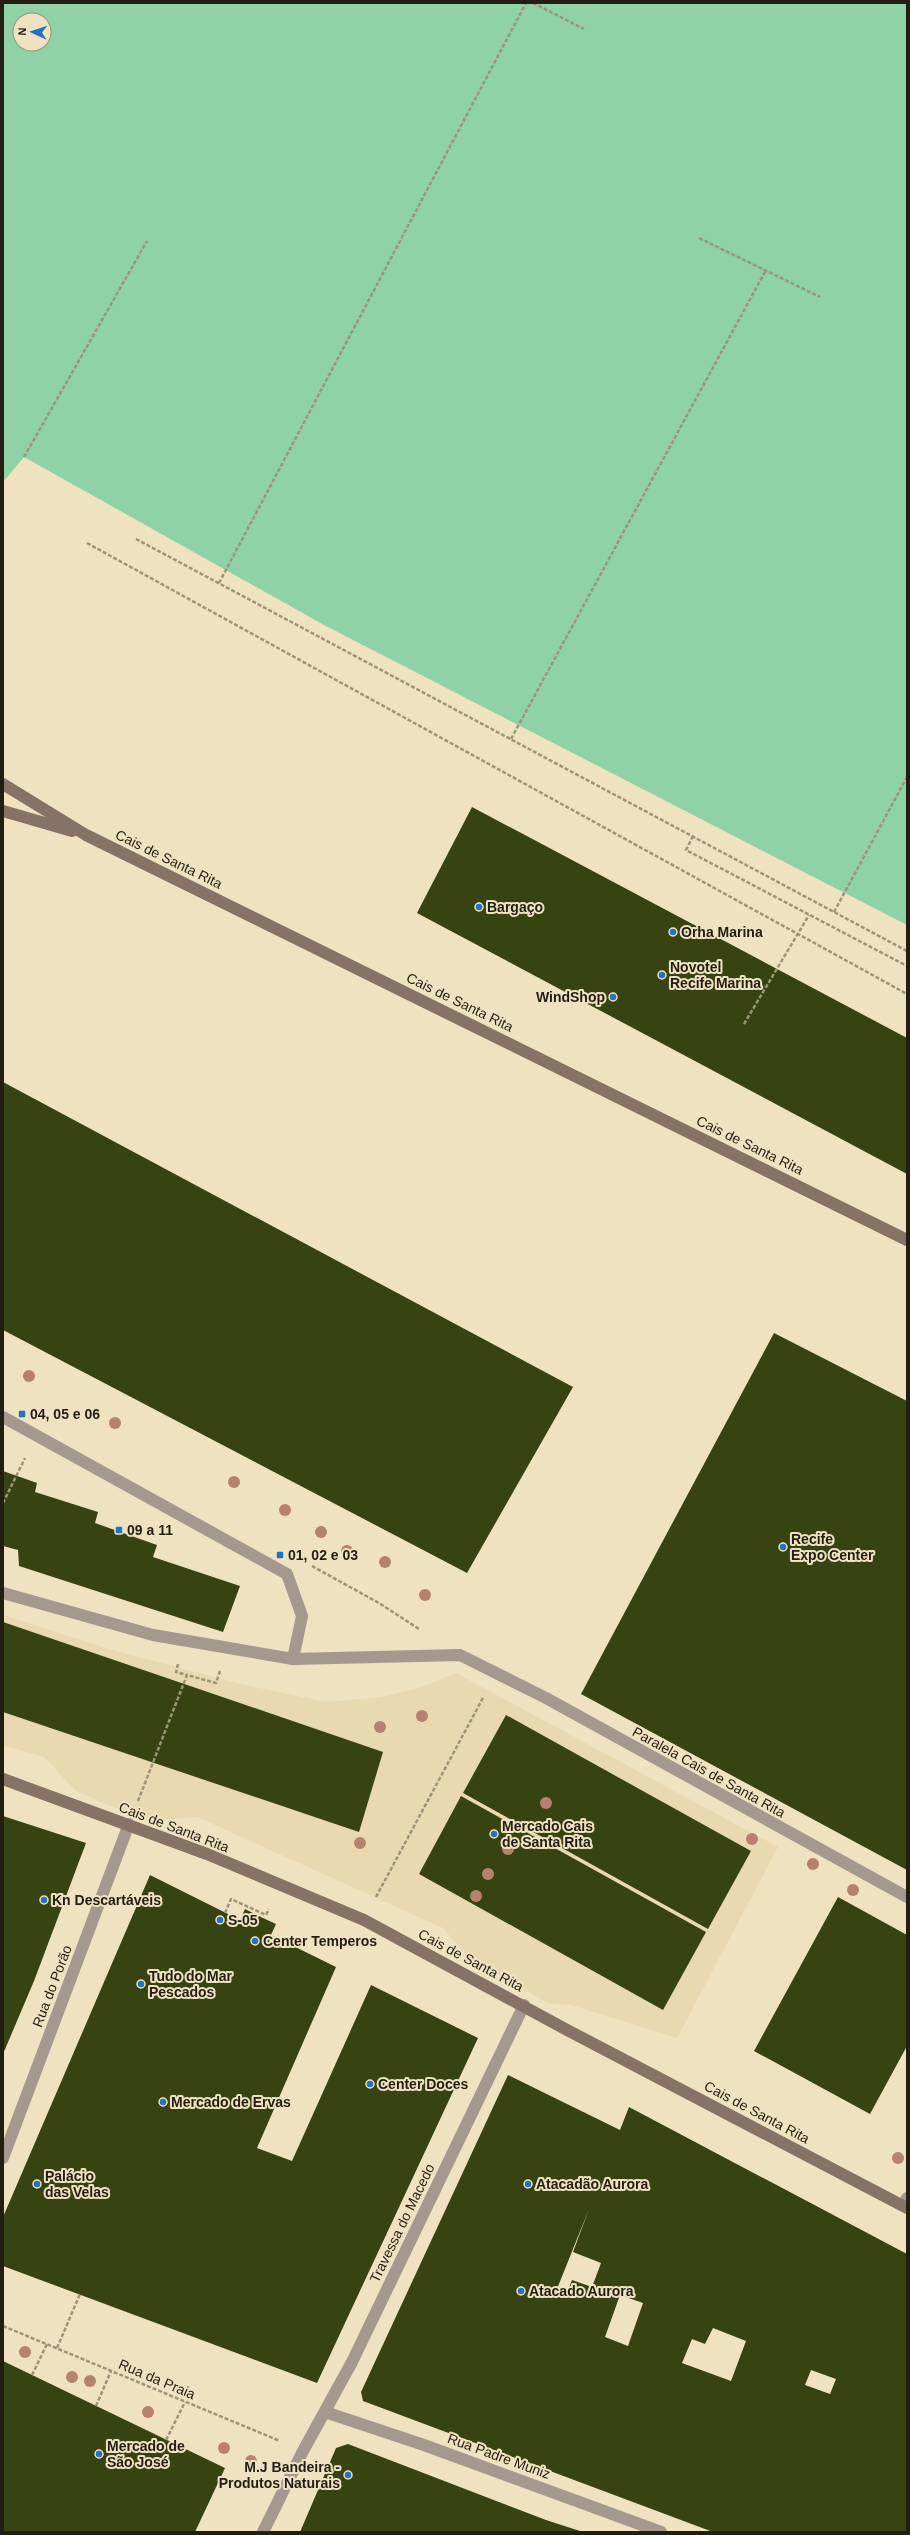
<svg xmlns="http://www.w3.org/2000/svg" width="910" height="2535" viewBox="0 0 910 2535" font-family="Arial,sans-serif">
	<style>
		.built { fill: #e9d9b0 }
		.water { fill: #8fd2a5; fill-rule: evenodd }
		.building { fill: #374411; fill-rule: evenodd }
		.lines { fill: none; stroke-linecap: round; stroke-linejoin: round }
		.path { stroke: #9e947b; stroke-width: 2.5; stroke-dasharray: 4 2; stroke-linecap: butt }
		.lane { stroke: #a5988e; stroke-width: 12 }
		.street { stroke: #a5988e; stroke-width: 12 }
		.secondary { stroke: #877366; stroke-width: 12 }
		.tree { fill: #b78071 }
		.poi-dot { fill: #2472c1; stroke: #efe2c1; stroke-width: 1.5 }
		.labels { text-anchor: middle; stroke-width: 4; stroke-linejoin: round; paint-order: stroke }
		.street-label { font-size: 14px; fill: #231e12; stroke: #efe2c1 }
		.poi-label { font-size: 14px; font-weight: bold; fill: #231e12; stroke: #efe2c1; text-anchor: start }
	</style>
	<rect width="100%" height="100%" fill="#efe2c1"/>
	<polygon class="built" points="3,1615 116,1651 249,1686 326,1702 381,1697 422,1687 456,1673 778,1847 677,2038 571,2005 548,2003 470,1959 443,1928 197,1817 146,1821 76,1791 44,1757 3,1745"/>
	<path class="water" d="M 3,3 L 907,3 L 907,925 L 324,625 L 24,457 L 3,482 ZM 20,20 L 44,20 L 44,44 L 20,44 Z"/>
	<g class="building">
		<polygon points="472,807 907,1038 907,1174 417,913"/>
		<polygon points="3,1082 573,1387 467,1573 3,1330"/>
		<polygon points="774,1333 907,1401 907,1870 581,1694"/>
		<polygon points="3,1471 37,1483 35,1492 98,1512 95,1523 157,1545 153,1557 240,1586 223,1632 19,1566 18,1550 3,1546"/>
		<polygon points="3,1622 383,1752 359,1832 3,1712"/>
		<polygon points="506,1715 751,1851 708,1929 463,1793"/>
		<polygon points="461,1796 706,1932 663,2010 419,1874"/>
		<polygon points="3,1816 86,1843 34,1981 3,2054"/>
		<polygon points="150,1875 240,1920 245,1909 263,1918 276,1924 271,1935 336,1967 257,2148 292,2161 371,1985 478,2038 317,2383 3,2266 3,2217"/>
		<polygon points="838,1897 907,1935 907,2046 870,2114 754,2051"/>
		<path d="M 508,2075 L 620,2130 L 629,2107 L 907,2254 L 907,2532 L 713,2532 L 363,2401 L 361,2392 ZM 589,2209 L 573,2252 L 601,2263 L 592,2287 L 572,2280 L 567,2293 L 557,2289 ZM 620,2295 L 643,2303 L 628,2346 L 605,2337 ZM 713,2328 L 746,2341 L 731,2381 L 682,2363 L 692,2339 L 705,2344 ZM 811,2370 L 836,2379 L 830,2394 L 805,2385 Z"/>
		<polygon points="3,2361 225,2468 195,2532 3,2532"/>
		<polygon points="348,2444 546,2520 583,2532 300,2532 336,2448"/>
	</g>
	<g class="lines">
		<g class="path">
			<polyline points="533,3 584,29"/>
			<polyline points="699,238 820,297"/>
			<polyline points="24,457 147,241"/>
			<polyline points="136,539 907,951"/>
			<polyline points="87,543 907,994"/>
			<polyline points="219,583 526,3"/>
			<polyline points="511,739 766,270"/>
			<polyline points="693,836 686,850 907,966"/>
			<polyline points="834,912 907,777"/>
			<polyline points="744,1024 809,915"/>
			<polyline points="3,1503 25,1458"/>
			<polyline points="312,1566 379,1603 419,1629"/>
			<polyline points="178,1664 176,1672 187,1675"/>
			<polyline points="138,1801 187,1675 216,1683 220,1671"/>
			<polyline points="376,1897 484,1696"/>
			<polyline points="225,1913 231,1899 266,1915 269,1909"/>
			<polyline points="3,2326 280,2441"/>
			<polyline points="57,2348 80,2294"/>
			<polyline points="32,2375 47,2344"/>
			<polyline points="96,2406 111,2371"/>
			<polyline points="166,2440 185,2402"/>
		</g>
		<g class="lane">
			<polyline points="3,1417 287,1574 302,1616 293,1659"/>
			<polyline points="3,1593 153,1635 293,1659 460,1655 546,1698 907,1897"/>
			<polyline points="903,2205 907,2198"/>
		</g>
		<g class="street">
			<polyline points="3,2158 129,1824"/>
			<polyline points="325,2412 424,2445 661,2532"/>
			<polyline points="263,2532 303,2451 352,2362 524,2005"/>
		</g>
		<g class="secondary">
			<polyline points="3,784 86,835 907,1240"/>
			<polyline points="3,811 72,831"/>
			<polyline points="3,1779 207,1854 364,1920 569,2031 907,2208"/>
		</g>
	</g>
	<g class="tree">
		<circle cx="29" cy="1376" r="6"/>
		<circle cx="115" cy="1423" r="6"/>
		<circle cx="234" cy="1482" r="6"/>
		<circle cx="285" cy="1510" r="6"/>
		<circle cx="321" cy="1532" r="6"/>
		<circle cx="347" cy="1551" r="6"/>
		<circle cx="385" cy="1562" r="6"/>
		<circle cx="425" cy="1595" r="6"/>
		<circle cx="422" cy="1716" r="6"/>
		<circle cx="380" cy="1727" r="6"/>
		<circle cx="546" cy="1803" r="6"/>
		<circle cx="752" cy="1839" r="6"/>
		<circle cx="360" cy="1843" r="6"/>
		<circle cx="508" cy="1849" r="6"/>
		<circle cx="813" cy="1864" r="6"/>
		<circle cx="488" cy="1874" r="6"/>
		<circle cx="853" cy="1890" r="6"/>
		<circle cx="476" cy="1896" r="6"/>
		<circle cx="898" cy="2158" r="6"/>
		<circle cx="25" cy="2352" r="6"/>
		<circle cx="72" cy="2377" r="6"/>
		<circle cx="90" cy="2381" r="6"/>
		<circle cx="148" cy="2412" r="6"/>
		<circle cx="224" cy="2448" r="6"/>
		<circle cx="251" cy="2461" r="6"/>
	</g>
	<g class="poi-dot">
		<circle cx="479" cy="907" r="4"/>
		<circle cx="673" cy="932" r="4"/>
		<circle cx="662" cy="975" r="4"/>
		<circle cx="613" cy="997" r="4"/>
		<rect x="18" y="1410" width="8" height="8" rx="2"/>
		<rect x="115" y="1526" width="8" height="8" rx="2"/>
		<circle cx="783" cy="1547" r="4"/>
		<rect x="276" y="1551" width="8" height="8" rx="2"/>
		<circle cx="494" cy="1834" r="4"/>
		<circle cx="44" cy="1900" r="4"/>
		<circle cx="220" cy="1920" r="4"/>
		<circle cx="255" cy="1941" r="4"/>
		<circle cx="141" cy="1984" r="4"/>
		<circle cx="370" cy="2084" r="4"/>
		<circle cx="163" cy="2102" r="4"/>
		<circle cx="37" cy="2184" r="4"/>
		<circle cx="528" cy="2184" r="4"/>
		<circle cx="521" cy="2291" r="4"/>
		<circle cx="99" cy="2454" r="4"/>
		<circle cx="348" cy="2475" r="4"/>
	</g>
	<g class="labels">
		<g class="street-label">
			<text transform="translate(169 859) rotate(26)" y="5">Cais de Santa Rita</text>
			<text transform="translate(460 1002) rotate(26)" y="5">Cais de Santa Rita</text>
			<text transform="translate(750 1145) rotate(26)" y="5">Cais de Santa Rita</text>
			<text transform="translate(709 1772) rotate(29)" y="5">Paralela Cais de Santa Rita</text>
			<text transform="translate(174 1827) rotate(21)" y="5">Cais de Santa Rita</text>
			<text transform="translate(471 1960) rotate(28)" y="5">Cais de Santa Rita</text>
			<text transform="translate(52 1986) rotate(-69)" y="5">Rua do Porão</text>
			<text transform="translate(757 2112) rotate(28)" y="5">Cais de Santa Rita</text>
			<text transform="translate(402 2223) rotate(-64)" y="5">Travessa do Macedo</text>
			<text transform="translate(157 2379) rotate(23)" y="5">Rua da Praia</text>
			<text transform="translate(499 2456) rotate(20)" y="5">Rua Padre Muniz</text>
		</g>
		<g class="poi-label">
			<text x="487" y="912">Bargaço</text>
			<text x="681" y="937">Orha Marina</text>
			<text x="670" y="972">Novotel<tspan x="670" dy="16">Recife Marina</tspan></text>
			<text x="605" y="1002" text-anchor="end">WindShop</text>
			<text x="30" y="1419">04, 05 e 06</text>
			<text x="127" y="1535">09 a 11</text>
			<text x="791" y="1544">Recife<tspan x="791" dy="16">Expo Center</tspan></text>
			<text x="288" y="1560">01, 02 e 03</text>
			<text x="502" y="1831">Mercado Cais<tspan x="502" dy="16">de Santa Rita</tspan></text>
			<text x="52" y="1905">Kn Descartáveis</text>
			<text x="228" y="1925">S-05</text>
			<text x="263" y="1946">Center Temperos</text>
			<text x="149" y="1981">Tudo do Mar<tspan x="149" dy="16">Pescados</tspan></text>
			<text x="378" y="2089">Center Doces</text>
			<text x="171" y="2107">Mercado de Ervas</text>
			<text x="45" y="2181">Palácio<tspan x="45" dy="16">das Velas</tspan></text>
			<text x="536" y="2189">Atacadão Aurora</text>
			<text x="529" y="2296">Atacado Aurora</text>
			<text x="107" y="2451">Mercado de<tspan x="107" dy="16">São José</tspan></text>
			<text x="340" y="2472" text-anchor="end">M.J Bandeira -<tspan x="340" dy="16">Produtos Naturais</tspan></text>
		</g>
	</g>
	<rect width="910" height="2535" fill="none" stroke="#231e12" stroke-width="8"/>
	<g transform="translate(32 32) rotate(273)"><circle r="19" fill="#efe2c1" stroke="#9d947b"/>
	<path d="M0-3L7 15L0 10L-7 15Z" fill="#2472c1"/>
	<text y="-6" font-size="11" font-weight="bold" text-anchor="middle" fill="#231e12">N</text>
	</g>
</svg>
